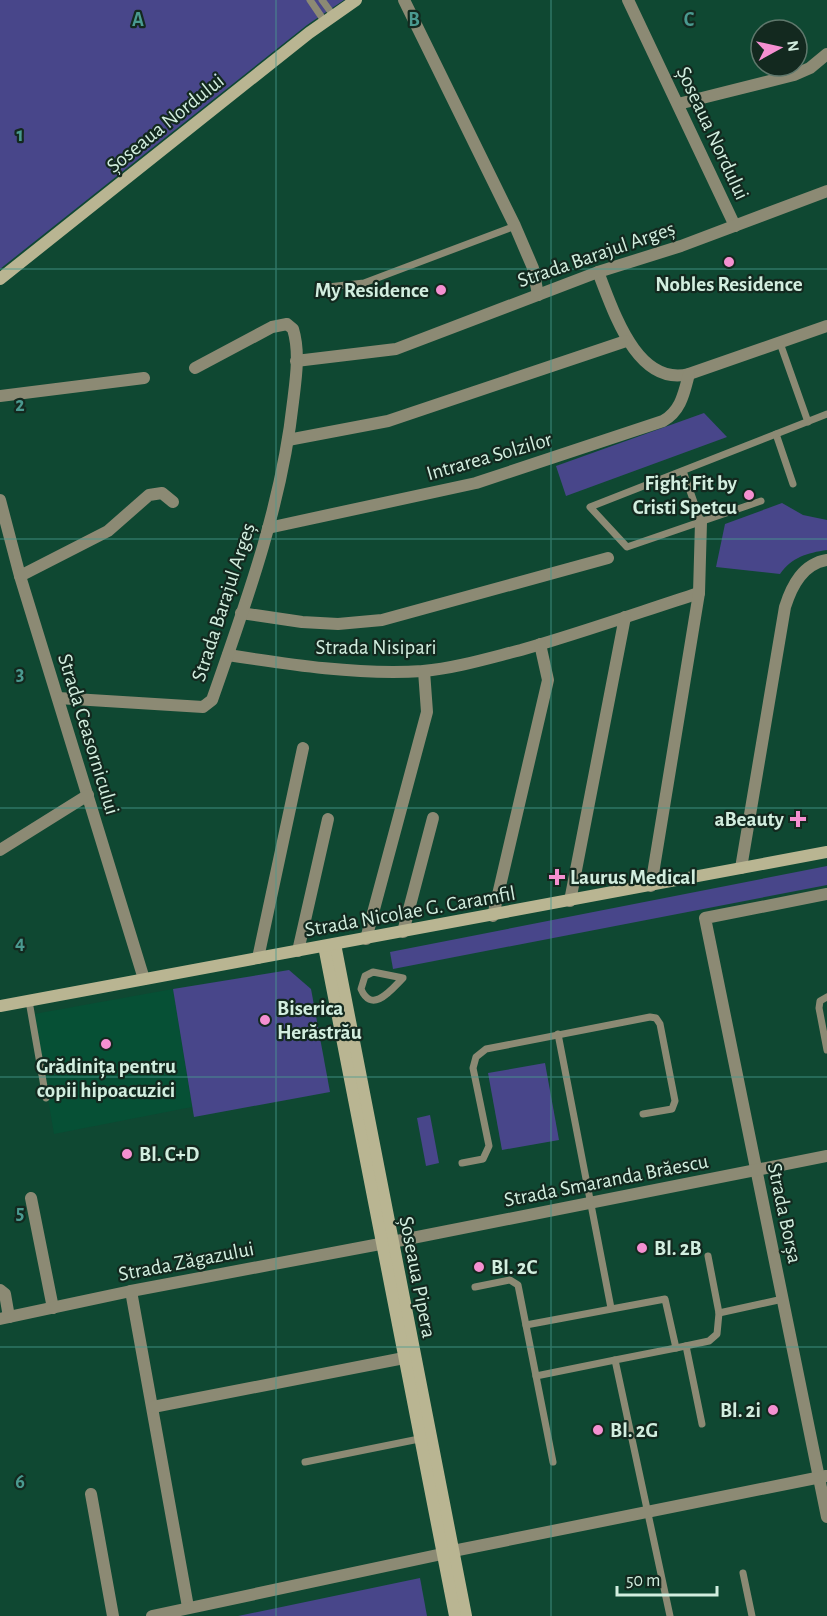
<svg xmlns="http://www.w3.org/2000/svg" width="827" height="1616" viewBox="0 0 827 1616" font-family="'Alegreya Sans',sans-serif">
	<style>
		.built { fill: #065035 }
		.green { fill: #48468a }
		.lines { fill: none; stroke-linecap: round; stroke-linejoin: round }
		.lane { stroke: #8c8a74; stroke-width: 7 }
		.street { stroke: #8c8a74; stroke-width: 12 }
		.secondary { stroke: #b9b592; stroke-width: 12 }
		.grid { fill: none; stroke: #4a9a90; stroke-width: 1.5; stroke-opacity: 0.55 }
		.poi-dot { fill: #f590d1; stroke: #13291f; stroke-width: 2 }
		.labels { text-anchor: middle; stroke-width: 4.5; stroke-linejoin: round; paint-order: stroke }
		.street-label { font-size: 21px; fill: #d2eedf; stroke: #13291f }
		.poi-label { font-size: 21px; font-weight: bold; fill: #d2eedf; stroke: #13291f; text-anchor: start }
		.grid-label { font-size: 20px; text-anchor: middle; font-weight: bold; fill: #4a9a90; stroke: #13291f; stroke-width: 4.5; stroke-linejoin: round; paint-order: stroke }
	</style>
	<rect width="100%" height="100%" fill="#0f4832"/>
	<polygon class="built" points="173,989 192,1107 54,1134 34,1014"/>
	<g class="green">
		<polygon points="0,0 344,0 307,25 0,269"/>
		<polygon points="704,413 727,437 566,496 556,466"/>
		<path d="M 782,503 L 803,515 L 827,520 L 827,550 C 807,553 792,557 780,574 L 716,567 L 725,524 Z"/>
		<polygon points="827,866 827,885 393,969 390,952"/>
		<polygon points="289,970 311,989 330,1092 194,1117 173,989"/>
		<polygon points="545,1063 559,1140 502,1150 488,1073"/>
		<polygon points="430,1115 439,1163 426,1166 417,1118"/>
		<polygon points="420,1578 427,1616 238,1616"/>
	</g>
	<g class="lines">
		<g class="lane">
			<polyline points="310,0 325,22"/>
			<polyline points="322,0 333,15"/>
			<polyline points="319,288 364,283 515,226"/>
			<polyline points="780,343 808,422"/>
			<polyline points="776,434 793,484"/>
			<polyline points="683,471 701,522"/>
			<polyline points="761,501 627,547 590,507 827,414"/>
			<path d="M 373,972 L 403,978 C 392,989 372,1015 361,989 L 365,976 Z"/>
			<polyline points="827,997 820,1001 819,1008 827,1050"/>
			<polyline points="29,1001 46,1098"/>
			<polyline points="558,1034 611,1308"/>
			<polyline points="462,1163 483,1159 489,1146 473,1068 476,1057 486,1049 650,1017 656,1018 660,1024 675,1101 672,1109 643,1114"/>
			<polyline points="475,1287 510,1280 518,1285 553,1462"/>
			<polyline points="719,1313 783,1299"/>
			<polyline points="526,1325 665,1299 676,1348 615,1360"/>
			<polyline points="686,1346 702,1424"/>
			<polyline points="676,1348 709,1341 717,1334 719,1313 708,1256"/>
			<polyline points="536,1376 615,1360 670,1616"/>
			<polyline points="305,1462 419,1439"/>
			<polyline points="743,1573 752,1616"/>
		</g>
		<g class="street">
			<polyline points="404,0 515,226 533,268 538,295"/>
			<polyline points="628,0 735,226"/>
			<polyline points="678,104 794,75 810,68 827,54"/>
			<path d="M 598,272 C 613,309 636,387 689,374 L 827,326"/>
			<polyline points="296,361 396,349 598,272 681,246 827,191"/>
			<polyline points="0,396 144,378"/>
			<polyline points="288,440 388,421 626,341"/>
			<polyline points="0,500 20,576 144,979"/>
			<path d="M 268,528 L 476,483 L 663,421 C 681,411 684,393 689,374"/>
			<polyline points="20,576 108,531 149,495 162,493 173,502"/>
			<polyline points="241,613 302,622 338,624 382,620 608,558"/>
			<path d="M 228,655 C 292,665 358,675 423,671 C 456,668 489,658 521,650 C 581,633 640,612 699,593"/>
			<path d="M 58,698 L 203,707 L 212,700 C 246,603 282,504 293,402 C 296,378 300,352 293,329 L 287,324 L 272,327 L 195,368"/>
			<polyline points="0,850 88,795"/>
			<path d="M 741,868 L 785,607 C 792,585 803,564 827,560"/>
			<polyline points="651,886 699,593 701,522"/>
			<polyline points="827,894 705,918 827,1517"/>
			<polyline points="570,901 625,617"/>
			<polyline points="493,916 548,680 540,644"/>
			<polyline points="403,932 433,818"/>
			<polyline points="366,939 427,712 424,671"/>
			<polyline points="298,951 328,819"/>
			<polyline points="258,958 303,748"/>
			<polyline points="31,1198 53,1308"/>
			<polyline points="392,1242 827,1156"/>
			<polyline points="0,1290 5,1294 9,1317"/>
			<polyline points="131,1291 188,1607"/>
			<polyline points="0,1319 131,1291 380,1244"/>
			<polyline points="153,1407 404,1358"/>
			<polyline points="91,1494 113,1616"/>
			<polyline points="453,1551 826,1476"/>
			<polyline points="152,1616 442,1554"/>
		</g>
		<g class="secondary">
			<polyline points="0,279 309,33 356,0"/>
			<polyline points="335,944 466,1616"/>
			<polyline points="324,946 455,1616"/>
			<polyline points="0,1006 827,852"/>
		</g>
	</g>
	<path class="grid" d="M 276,0 L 276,1616M 551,0 L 551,1616M 0,269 L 827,269M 0,539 L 827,539M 0,808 L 827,808M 0,1077 L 827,1077M 0,1347 L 827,1347"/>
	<g class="poi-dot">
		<circle cx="729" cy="262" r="6"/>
		<circle cx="441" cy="290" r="6"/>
		<circle cx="749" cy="495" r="6"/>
		<path d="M795 810h6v6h6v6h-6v6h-6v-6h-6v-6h6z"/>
		<path d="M554 868h6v6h6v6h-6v6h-6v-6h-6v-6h6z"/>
		<circle cx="265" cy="1020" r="6"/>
		<circle cx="106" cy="1044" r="6"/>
		<circle cx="127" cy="1154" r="6"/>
		<circle cx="642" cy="1248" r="6"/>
		<circle cx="479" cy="1267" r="6"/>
		<circle cx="773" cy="1410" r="6"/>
		<circle cx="598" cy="1430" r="6"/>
	</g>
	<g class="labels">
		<g class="street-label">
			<text transform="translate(165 123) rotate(-39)" y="7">Șoseaua Nordului</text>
			<text transform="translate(713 133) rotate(65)" y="7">Șoseaua Nordului</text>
			<text transform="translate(596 254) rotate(-19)" y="7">Strada Barajul Argeș</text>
			<text transform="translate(489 456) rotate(-16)" y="7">Intrarea Solzilor</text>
			<text transform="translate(223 602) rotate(-72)" y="7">Strada Barajul Argeș</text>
			<text x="376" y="654">Strada Nisipari</text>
			<text transform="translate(89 734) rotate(73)" y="7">Strada Ceasornicului</text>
			<text transform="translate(410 911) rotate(-10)" y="7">Strada Nicolae G. Caramfil</text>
			<text transform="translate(606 1180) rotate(-11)" y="7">Strada Smaranda Brăescu</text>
			<text transform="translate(785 1213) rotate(78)" y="7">Strada Borșa</text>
			<text transform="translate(186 1261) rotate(-11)" y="7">Strada Zăgazului</text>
			<text transform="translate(418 1277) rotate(79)" y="7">Șoseaua Pipera</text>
		</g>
		<g class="poi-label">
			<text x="729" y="291" text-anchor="middle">Nobles Residence</text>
			<text x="429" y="297" text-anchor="end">My Residence</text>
			<text x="737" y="490" text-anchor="end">Fight Fit by<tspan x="737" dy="24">Cristi Spetcu</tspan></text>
			<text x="784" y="826" text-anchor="end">aBeauty</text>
			<text x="570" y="884">Laurus Medical</text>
			<text x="277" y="1015">Biserica<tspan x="277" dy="24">Herăstrău</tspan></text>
			<text x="106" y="1073" text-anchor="middle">Grădinița pentru<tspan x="106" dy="24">copii hipoacuzici</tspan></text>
			<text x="139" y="1161">Bl. C+D</text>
			<text x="654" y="1255">Bl. 2B</text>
			<text x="491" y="1274">Bl. 2C</text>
			<text x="761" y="1417" text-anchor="end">Bl. 2i</text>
			<text x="610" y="1437">Bl. 2G</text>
		</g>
	</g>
	<g class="grid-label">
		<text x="138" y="26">A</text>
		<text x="414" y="26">B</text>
		<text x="689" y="26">C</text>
		<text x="20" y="141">1</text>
		<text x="20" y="411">2</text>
		<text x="20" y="680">3</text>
		<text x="20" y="949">4</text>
		<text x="20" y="1219">5</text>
		<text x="20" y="1488">6</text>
	</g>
	<g transform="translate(779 48) rotate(82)"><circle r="28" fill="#13291f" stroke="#5f786c" stroke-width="1.5"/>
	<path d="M0-4.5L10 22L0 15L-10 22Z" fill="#f590d1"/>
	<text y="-9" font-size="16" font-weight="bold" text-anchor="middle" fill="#d2eedf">N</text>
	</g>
	<path d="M617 1586v9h100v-9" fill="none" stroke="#d2eedf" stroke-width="3"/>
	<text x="626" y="1586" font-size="18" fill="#d2eedf" stroke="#13291f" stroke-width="4.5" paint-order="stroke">50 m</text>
</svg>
